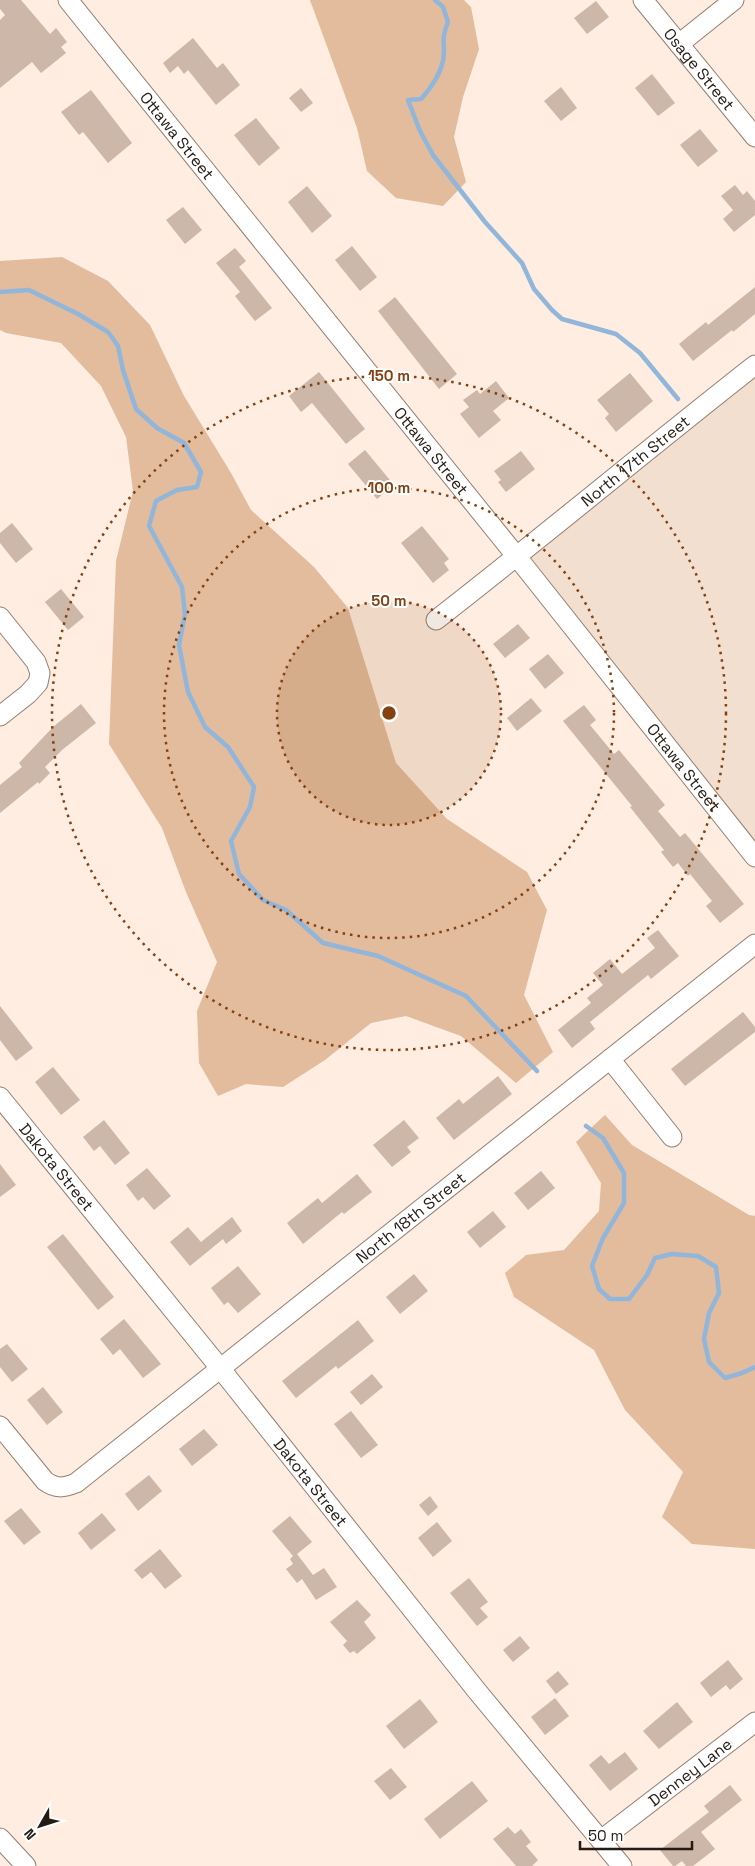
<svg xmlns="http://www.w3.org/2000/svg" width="755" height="1866" viewBox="0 0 755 1866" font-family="'Space Grotesk',sans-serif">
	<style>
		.education { fill: #f2dfcf }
		.green { fill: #e2bc9d }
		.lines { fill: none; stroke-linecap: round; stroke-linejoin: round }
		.stream { stroke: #91b6da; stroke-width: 4.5 }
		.building { fill: #cdb7a9 }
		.minor-casing { stroke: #937f71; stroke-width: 21 }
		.minor { stroke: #fff; stroke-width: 19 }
		.ring { fill: none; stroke: #844111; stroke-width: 2.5; stroke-dasharray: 2.5 5 }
		.labels { text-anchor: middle; stroke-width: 4; stroke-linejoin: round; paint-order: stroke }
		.street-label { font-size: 16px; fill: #231b15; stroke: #fff }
		.centre { fill: #844111; stroke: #fff; stroke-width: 2.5 }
		.ring-label { font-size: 15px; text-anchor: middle; font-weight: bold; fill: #844111; stroke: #fff; stroke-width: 4; stroke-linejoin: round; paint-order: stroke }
	</style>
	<rect width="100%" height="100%" fill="#feede0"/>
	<polygon class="education" points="755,365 755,857 517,557"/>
	<g class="green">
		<polygon points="310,0 464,0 471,7 479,49 463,97 454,137 466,182 443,206 396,198 367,171 357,128"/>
		<polygon points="62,257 108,281 150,325 184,396 231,473 251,510 314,567 348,608 396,763 447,819 527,872 547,910 524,995 553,1052 516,1083 461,1036 406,1016 371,1023 325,1060 283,1087 246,1084 218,1096 199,1063 197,1011 217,962 186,892 162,828 109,744 116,561 133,491 126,437 101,386 61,343 6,333 0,330 0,261"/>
		<polygon points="605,1115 632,1145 749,1215 755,1216 755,1549 692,1544 662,1517 683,1472 625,1410 594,1350 514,1297 505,1273 526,1255 564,1250 599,1211 601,1183 576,1142"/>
	</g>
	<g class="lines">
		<g class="stream">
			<path d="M 435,0 L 443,7 L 448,22 C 440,41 446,45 443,61 C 440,75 430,89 421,99 L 408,100 L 420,131 L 433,155 L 485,222 L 522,263 L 534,289 L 552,310 L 562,319 L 616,334 L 640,353 L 678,399"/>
			<polyline points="0,292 29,290 78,314 108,332 118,346 123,370 136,409 157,428 184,443 201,472 197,487 177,490 156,501 149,526 182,587 185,614 179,645 188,692 205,727 228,747 254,787 250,807 231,841 239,874 263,900 286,910 323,943 378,956 466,996 537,1071"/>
			<polyline points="586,1126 603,1138 624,1173 624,1203 603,1238 592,1266 599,1289 610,1299 629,1299 647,1275 655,1258 672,1254 698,1256 716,1267 719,1293 709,1313 704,1339 709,1362 725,1378 742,1373 755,1367"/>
		</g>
	</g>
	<g class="building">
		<polygon points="0,0 21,0 50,34 56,28 67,42 61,47 66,53 41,73 32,62 0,88 0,20 5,15 0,9"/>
		<polygon points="596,1 609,17 587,34 574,18"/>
		<polygon points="193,38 217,68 223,63 240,85 216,105 188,70 184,74 178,66 170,73 163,63"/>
		<polygon points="652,74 675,103 658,116 635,88"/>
		<polygon points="561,87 577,108 561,121 544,101"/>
		<polygon points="301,88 313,103 301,112 289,98"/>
		<polygon points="91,90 132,143 108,163 83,132 79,135 61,112"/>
		<polygon points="256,118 280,148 259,166 234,135"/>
		<polygon points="700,129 718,151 698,167 680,145"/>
		<polygon points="735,185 743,195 747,191 755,201 755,215 734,232 723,219 733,210 721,196"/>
		<polygon points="307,186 332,216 312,233 288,202"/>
		<polygon points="183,207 202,230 185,244 166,220"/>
		<polygon points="352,246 377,277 360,291 335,260"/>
		<polygon points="235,248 246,261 239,267 272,308 255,321 235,296 240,292 216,263"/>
		<polygon points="755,287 755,314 733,332 732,330 693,361 679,344 706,322 708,325"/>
		<polygon points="395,297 457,374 439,389 378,311"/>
		<polygon points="319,372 365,429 346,444 312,403 301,412 289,396"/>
		<polygon points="630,373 653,401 616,432 605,418 609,414 597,400"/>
		<polygon points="496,381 509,398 493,411 501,420 479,438 460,414 469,407 463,400 477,390 480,394"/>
		<polygon points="365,450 394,485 377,499 348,464"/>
		<polygon points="521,451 535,469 506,492 498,482 501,480 494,471"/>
		<polygon points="12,523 33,549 16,563 0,543 0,533"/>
		<polygon points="422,526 449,559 444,563 449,570 433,583 401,543"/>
		<polygon points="61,589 84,617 68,630 45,602"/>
		<polygon points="518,624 530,638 505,658 493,644"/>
		<polygon points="548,654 564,673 545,689 529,669"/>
		<polygon points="531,698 542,711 517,731 507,718"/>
		<polygon points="81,704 96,723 62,750 45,767 50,773 39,784 38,782 0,813 0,785 22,767 19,763 53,727"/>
		<polygon points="584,705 596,720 590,725 614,754 619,750 665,805 658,811 680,837 685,833 744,904 720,923 706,906 712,901 690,874 688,876 678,863 673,867 661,852 664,850 630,807 632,806 563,721"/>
		<polygon points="658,930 679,956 651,979 648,975 590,1022 595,1029 572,1048 558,1030 591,1003 587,998 603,985 593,973 610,959 622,974 655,948 647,938"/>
		<polygon points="0,1006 33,1048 16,1061 0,1040"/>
		<polygon points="743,1012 755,1027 755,1032 685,1086 671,1069"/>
		<polygon points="53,1067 80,1100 61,1115 35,1082"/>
		<polygon points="498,1076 512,1094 454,1140 436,1118 459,1099 463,1104"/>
		<polygon points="104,1120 130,1153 115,1165 100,1146 94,1151 83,1137"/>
		<polygon points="404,1120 419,1138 407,1147 411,1152 392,1167 373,1145"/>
		<polygon points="0,1164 16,1185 0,1197"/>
		<polygon points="147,1168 171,1196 154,1210 143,1197 138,1201 126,1185"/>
		<polygon points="541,1171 555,1188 528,1210 514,1193"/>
		<polygon points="357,1174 372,1192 344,1214 342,1212 303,1244 287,1223 318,1198 322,1203"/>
		<polygon points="493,1211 506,1227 480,1248 467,1232"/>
		<polygon points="232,1217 242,1231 226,1244 223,1239 190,1266 170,1242 188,1227 201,1242"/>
		<polygon points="63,1234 114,1297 98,1310 47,1247"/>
		<polygon points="238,1266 261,1294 238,1313 228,1302 224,1305 211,1288"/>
		<polygon points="414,1274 428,1291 400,1314 386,1297"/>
		<polygon points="124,1319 161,1364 143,1378 120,1349 113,1355 100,1339"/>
		<polygon points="358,1320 374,1341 338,1369 336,1366 296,1398 282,1381"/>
		<polygon points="7,1344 28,1369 12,1382 0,1367 0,1349"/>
		<polygon points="372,1374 383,1387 361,1405 350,1392"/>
		<polygon points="43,1387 63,1412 47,1425 27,1400"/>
		<polygon points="351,1411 378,1445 361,1458 334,1424"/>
		<polygon points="204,1429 218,1445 192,1466 179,1449"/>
		<polygon points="149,1475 162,1491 138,1511 125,1494"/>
		<polygon points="430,1496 438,1507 428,1516 419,1505"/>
		<polygon points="21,1508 41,1532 24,1545 4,1521"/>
		<polygon points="102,1513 116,1530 91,1550 78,1533"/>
		<polygon points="290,1516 312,1542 297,1554 313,1575 324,1568 337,1587 316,1600 302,1579 297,1583 286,1569 293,1564 290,1559 293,1556 272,1531"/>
		<polygon points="437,1522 452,1541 433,1557 418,1538"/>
		<polygon points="160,1549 182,1576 165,1589 151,1572 142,1579 134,1570"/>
		<polygon points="469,1578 488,1602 480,1608 488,1617 477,1626 450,1593"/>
		<polygon points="357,1600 371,1615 364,1622 376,1638 357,1654 354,1651 350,1653 343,1645 347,1641 330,1622"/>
		<polygon points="520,1636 530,1648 513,1662 503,1650"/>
		<polygon points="728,1660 743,1679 730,1690 726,1685 711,1697 700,1683"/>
		<polygon points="558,1671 569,1684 556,1694 546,1681"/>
		<polygon points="555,1698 569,1716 545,1735 531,1717"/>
		<polygon points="420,1699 438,1722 404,1749 386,1726"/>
		<polygon points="677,1702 693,1722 659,1749 643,1731"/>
		<polygon points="625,1752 638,1769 610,1791 589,1765 601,1755 609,1764"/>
		<polygon points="391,1768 407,1787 390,1800 374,1781"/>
		<polygon points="472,1781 488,1801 440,1839 424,1819"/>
		<polygon points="730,1785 742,1800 701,1832 715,1849 693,1866 686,1866 682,1861 675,1866 673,1866 660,1850 709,1812 704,1806"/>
		<polygon points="508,1827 515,1834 521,1829 531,1842 526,1846 538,1860 532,1866 516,1866 493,1839"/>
	</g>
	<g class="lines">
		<g class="minor-casing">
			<g id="minor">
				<path id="s1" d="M 68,0 L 517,557 L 755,857"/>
				<path id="s2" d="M 643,0 L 755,137"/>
				<polyline points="679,44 734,0"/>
				<polyline points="0,617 36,662 40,673 38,683 28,694 0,716"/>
				<path id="s3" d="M 436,620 C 544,536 648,449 755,365"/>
				<polyline points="610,1059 672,1137"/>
				<path id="s4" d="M 0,1097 L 220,1368 L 477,1691 L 622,1866"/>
				<path id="s5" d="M 0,1426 L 45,1481 C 56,1489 63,1488 76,1483 L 755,944"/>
				<polyline points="0,1838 26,1866"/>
				<path id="s6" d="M 601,1840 L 755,1722"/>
			</g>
		</g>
		<use href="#minor" class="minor"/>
	</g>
	<circle cx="389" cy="713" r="112" fill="#844111" fill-opacity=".12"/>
	<g class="ring">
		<circle cx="389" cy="713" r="112"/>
		<circle cx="389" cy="713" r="225"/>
		<circle cx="389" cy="713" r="337"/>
	</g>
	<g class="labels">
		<g class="street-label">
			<text dy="6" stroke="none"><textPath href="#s2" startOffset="89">Osage Street</textPath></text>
			<text dy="6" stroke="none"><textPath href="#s1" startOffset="174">Ottawa Street</textPath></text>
			<text dy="6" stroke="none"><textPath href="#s1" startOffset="579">Ottawa Street</textPath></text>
			<text dy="6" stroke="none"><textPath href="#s3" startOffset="255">North 17th Street</textPath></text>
			<text dy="6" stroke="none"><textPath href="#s1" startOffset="984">Ottawa Street</textPath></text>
			<text dy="6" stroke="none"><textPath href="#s4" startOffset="90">Dakota Street</textPath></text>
			<text dy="6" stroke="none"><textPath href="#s5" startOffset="531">North 18th Street</textPath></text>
			<text dy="6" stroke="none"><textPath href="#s4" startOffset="495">Dakota Street</textPath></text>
			<text dy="6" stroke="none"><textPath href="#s6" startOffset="112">Denney Lane</textPath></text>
		</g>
	</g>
	<circle cx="389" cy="713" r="8" class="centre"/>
	<g class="ring-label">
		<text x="389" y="381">150 m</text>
		<text x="389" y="493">100 m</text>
		<text x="389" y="606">50 m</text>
	</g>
	<g transform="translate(40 1826) rotate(231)" stroke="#ffffff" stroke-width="4" paint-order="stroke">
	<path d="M0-4L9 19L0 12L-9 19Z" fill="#231b15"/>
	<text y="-8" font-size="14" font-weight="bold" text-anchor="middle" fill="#231b15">N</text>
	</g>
	<path d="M580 1841v8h112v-8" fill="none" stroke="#231b15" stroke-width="2.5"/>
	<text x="588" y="1841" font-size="15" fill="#231b15" stroke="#ffffff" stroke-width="4" paint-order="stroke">50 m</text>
</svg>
